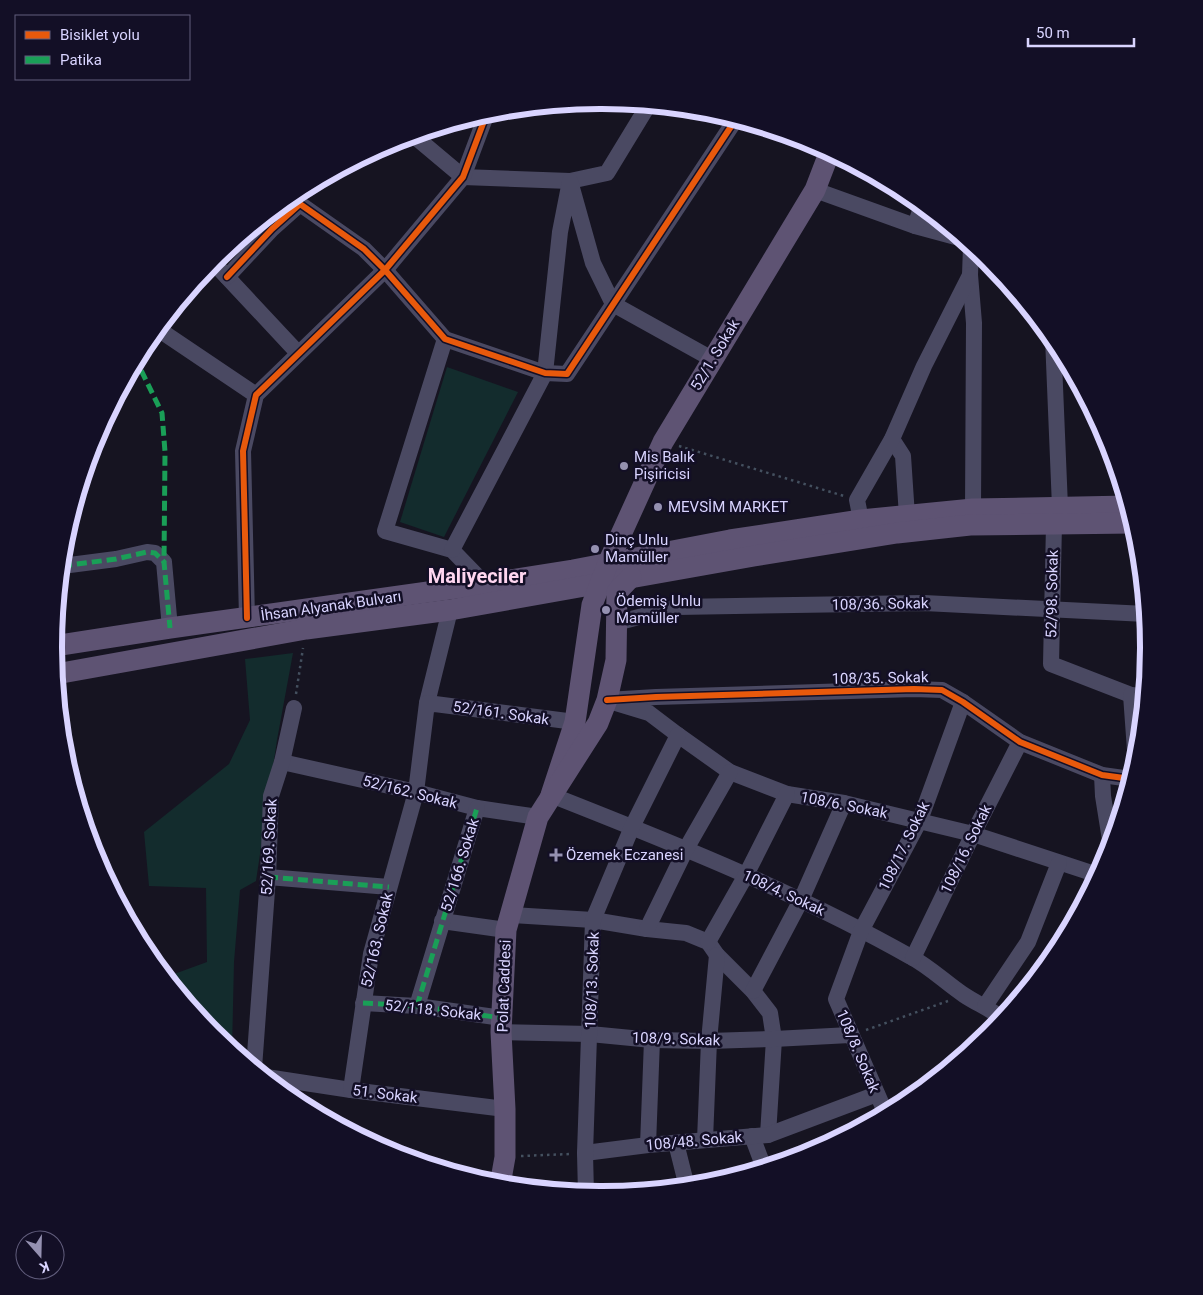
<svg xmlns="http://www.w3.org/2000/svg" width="1203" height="1295" viewBox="0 0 1203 1295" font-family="Roboto,sans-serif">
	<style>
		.green { fill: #132c2d }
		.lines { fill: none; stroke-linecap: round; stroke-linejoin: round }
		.path { stroke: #44505f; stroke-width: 2.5; stroke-dasharray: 2.5 4; stroke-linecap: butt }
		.minor { stroke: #4a4962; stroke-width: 16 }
		.major { stroke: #5e5373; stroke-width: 21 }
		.quiet { stroke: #1a9f57; stroke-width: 5; stroke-dasharray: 10 5; stroke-linecap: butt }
		.cycleway-casing { stroke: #130f26; stroke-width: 9 }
		.cycleway { stroke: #e8590c; stroke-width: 6 }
		.poi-dot { fill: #9591b1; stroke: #130f26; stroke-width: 2 }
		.labels { text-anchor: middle; stroke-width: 5; stroke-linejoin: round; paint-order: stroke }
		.street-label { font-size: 15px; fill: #d9d4ff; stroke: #130f26 }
		.poi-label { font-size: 15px; fill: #d9d4ff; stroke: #130f26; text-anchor: start }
		.district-label { font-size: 20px; font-weight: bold; fill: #ffd6f0; stroke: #130f26 }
		.rim { fill: none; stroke: #d9d4ff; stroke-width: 6 }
	</style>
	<rect width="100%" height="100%" fill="#161421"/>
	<g class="green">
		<polygon points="447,367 518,392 444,537 400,522"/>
		<polygon points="293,653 277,740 256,881 240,890 234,962 232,1050 214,1035 166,977 207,962 206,888 149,886 144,832 229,764 250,720 245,659"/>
	</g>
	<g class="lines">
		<g class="path">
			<polyline points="679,446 844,496"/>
			<polyline points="296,694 303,648"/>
			<polyline points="866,1030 948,1001"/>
			<polyline points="521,1156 570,1154"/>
		</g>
		<g class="minor">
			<polyline points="413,135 463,177 570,181 607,173 649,104"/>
			<polyline points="815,190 915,226 963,239"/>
			<polyline points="915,226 922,205"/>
			<polyline points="971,246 970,275 974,323 973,509"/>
			<polyline points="213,262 298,353"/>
			<polyline points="227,277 272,229 300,204 364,249 385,270 445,339 545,373 567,374 736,119"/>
			<polyline points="158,329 256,395"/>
			<polyline points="1053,338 1060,507"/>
			<polyline points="445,339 385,531 452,550 485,584 486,592"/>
			<polyline points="892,439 903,456 907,516"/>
			<polyline points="861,520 857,500 892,439 924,366 970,275"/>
			<polyline points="1054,524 1051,664 1131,695 1144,696"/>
			<polyline points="452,550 545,373 560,232 570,181 593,263 613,304 712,359"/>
			<polyline points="62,566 116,559 147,552 155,553 164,562 170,628"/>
			<polyline points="247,618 243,451 256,395 385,270 463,177 487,113"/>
			<polyline points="616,623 677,607 924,603 1146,614"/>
			<polyline points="1131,695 1136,764"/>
			<polyline points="607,700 656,697 914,689 942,690 963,702 1020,742 1102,775 1131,779"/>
			<polyline points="427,703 450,610"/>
			<polyline points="616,703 649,713 678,735 730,772 787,794 844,803 973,834 1098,875"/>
			<polyline points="282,762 416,792 477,808 538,817"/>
			<polyline points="1102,775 1103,796 1111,846"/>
			<path d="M 551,795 C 673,843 796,892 911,957 C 930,967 946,983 964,995 C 976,1003 990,1009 1002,1018"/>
			<polyline points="268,877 389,887"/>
			<polyline points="512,915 593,920 647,929 686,933 708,942 717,955 753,991 770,1013 774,1039 768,1135"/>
			<polyline points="442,921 506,930"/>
			<polyline points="647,929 686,849 730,772"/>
			<polyline points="708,942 746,875 787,794"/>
			<polyline points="913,958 973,834 1020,742"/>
			<polyline points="753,991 801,900 844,803"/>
			<polyline points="363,1003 417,1006 502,1018"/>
			<polyline points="417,1006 477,808"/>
			<polyline points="985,1006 1028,942 1059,863"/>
			<polyline points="501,1032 590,1034 652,1040 709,1041 774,1039 850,1035"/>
			<polyline points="254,1068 268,877 271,796 282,762 294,708"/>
			<polyline points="266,1077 351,1090 505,1109"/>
			<polyline points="351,1090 371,954 416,792 427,703 575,722"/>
			<polyline points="886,1114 836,999 861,931 920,820 963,702"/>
			<polyline points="752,1136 764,1168"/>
			<polyline points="705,1140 709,1041 717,955"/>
			<polyline points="676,1143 687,1187"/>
			<polyline points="648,1145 652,1040"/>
			<polyline points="585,1153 648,1145 768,1135 877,1094"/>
			<polyline points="586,1194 585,1153 593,920 632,827 678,735"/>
		</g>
		<g class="major">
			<polyline points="54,646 170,628 485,584 573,570 730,540 861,520 973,509 1128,506"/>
			<polyline points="56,674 306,629 450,610 754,556 897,533 970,525 1133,523"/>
			<polyline points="551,795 575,722 592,605 608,563 663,442 815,190 830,151"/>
			<polyline points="500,1185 505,1157 505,1109 501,1032 506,930 538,817 598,723 607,700 616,660 617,592 631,577"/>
		</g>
		<g class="quiet">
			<polyline points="139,356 140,368 162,413 165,452 164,562"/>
			<polyline points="62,566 116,559 147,552 155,553 164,562 170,628"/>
			<polyline points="268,877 389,887"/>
			<polyline points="363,1003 417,1006 502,1018"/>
			<polyline points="417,1006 477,808"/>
		</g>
		<g class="cycleway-casing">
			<g id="cycleway">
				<polyline points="227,277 272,229 300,204 364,249 385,270 445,339 545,373 567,374 736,119"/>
				<polyline points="247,618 243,451 256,395 385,270 463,177 487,113"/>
				<polyline points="607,700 656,697 914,689 942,690 963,702 1020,742 1102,775 1131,779"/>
			</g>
		</g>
		<use href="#cycleway" class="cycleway"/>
	</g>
	<g class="poi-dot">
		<circle cx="624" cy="466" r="5"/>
		<circle cx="658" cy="507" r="5"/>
		<circle cx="595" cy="549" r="5"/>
		<circle cx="606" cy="610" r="5"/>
		<path d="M553.5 847.5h5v5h5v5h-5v5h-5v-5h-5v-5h5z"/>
	</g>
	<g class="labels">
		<g class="street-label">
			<text transform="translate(715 355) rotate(-59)" y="5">52/1. Sokak</text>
			<text transform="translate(1052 594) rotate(-89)" y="5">52/98. Sokak</text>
			<text transform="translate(880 604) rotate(-1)" y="5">108/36. Sokak</text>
			<text transform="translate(331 606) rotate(-8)" y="5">İhsan Alyanak Bulvarı</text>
			<text transform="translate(880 678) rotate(-1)" y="5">108/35. Sokak</text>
			<text transform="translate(501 713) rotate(8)" y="5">52/161. Sokak</text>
			<text transform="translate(410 792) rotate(14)" y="5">52/162. Sokak</text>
			<text transform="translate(844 805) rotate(11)" y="5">108/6. Sokak</text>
			<text transform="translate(904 846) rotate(-64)" y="5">108/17. Sokak</text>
			<text transform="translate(269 847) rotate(-87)" y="5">52/169. Sokak</text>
			<text transform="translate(966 849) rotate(-64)" y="5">108/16. Sokak</text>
			<text transform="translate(460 865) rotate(-73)" y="5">52/166. Sokak</text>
			<text transform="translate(784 893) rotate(25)" y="5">108/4. Sokak</text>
			<text transform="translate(377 940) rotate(-77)" y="5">52/163. Sokak</text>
			<text transform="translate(592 980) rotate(-88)" y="5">108/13. Sokak</text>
			<text transform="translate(504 986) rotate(-88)" y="5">Polat Caddesi</text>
			<text transform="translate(433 1010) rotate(6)" y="5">52/118. Sokak</text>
			<text transform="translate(676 1039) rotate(2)" y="5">108/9. Sokak</text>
			<text transform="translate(858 1051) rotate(67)" y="5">108/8. Sokak</text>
			<text transform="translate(385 1094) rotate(7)" y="5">51. Sokak</text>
			<text transform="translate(694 1141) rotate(-5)" y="5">108/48. Sokak</text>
		</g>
		<g class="poi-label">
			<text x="634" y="462">Mis Balık<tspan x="634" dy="17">Pişiricisi</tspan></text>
			<text x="668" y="512">MEVSİM MARKET</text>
			<text x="605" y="545">Dinç Unlu<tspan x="605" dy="17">Mamüller</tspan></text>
			<text x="616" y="606">Ödemiş Unlu<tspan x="616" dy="17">Mamüller</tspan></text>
			<text x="566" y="860">Özemek Eczanesi</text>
		</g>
		<g class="district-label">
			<text x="477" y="583">Maliyeciler</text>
		</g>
	</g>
	<path d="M0 0H1203V1295H0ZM600 109H602A538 538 0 0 1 1140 647V648A538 538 0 0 1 602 1186H600A538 538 0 0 1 62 648V647A538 538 0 0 1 600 109Z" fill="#130f26" fill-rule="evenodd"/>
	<path class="rim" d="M600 109H602A538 538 0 0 1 1140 647V648A538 538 0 0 1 602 1186H600A538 538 0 0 1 62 648V647A538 538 0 0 1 600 109Z"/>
	<rect x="15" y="15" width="175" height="65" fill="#130f26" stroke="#625e7d"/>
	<rect x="25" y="31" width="25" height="8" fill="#e8590c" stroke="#625e7d"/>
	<text x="60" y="40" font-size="15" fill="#d9d4ff">Bisiklet yolu</text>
	<rect x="25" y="56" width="25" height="8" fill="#1a9f57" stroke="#625e7d"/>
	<text x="60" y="65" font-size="15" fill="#d9d4ff">Patika</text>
	<g transform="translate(40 1255) rotate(160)"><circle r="24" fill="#130f26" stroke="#625e7d"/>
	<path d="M0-4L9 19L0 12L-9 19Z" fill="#9591b1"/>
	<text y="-8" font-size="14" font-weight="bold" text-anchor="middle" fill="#d9d4ff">K</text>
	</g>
	<path d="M1028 38v8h106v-8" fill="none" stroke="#d9d4ff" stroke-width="2.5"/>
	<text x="1036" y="38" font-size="15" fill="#d9d4ff" stroke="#130f26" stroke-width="4" paint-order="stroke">50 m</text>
</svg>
